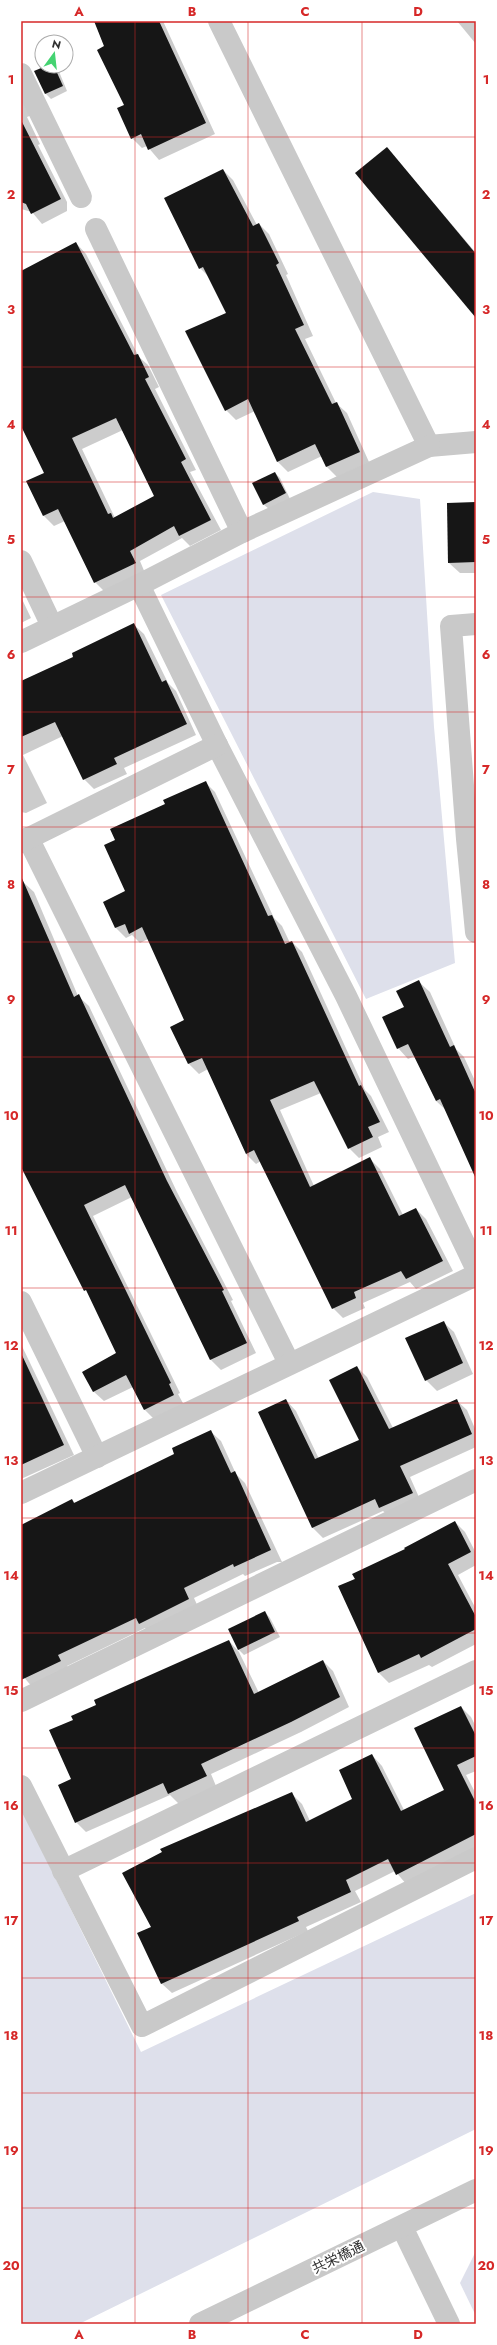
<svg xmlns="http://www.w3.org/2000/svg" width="497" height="2345" viewBox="0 0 497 2345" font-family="Jost,'Noto Sans JP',sans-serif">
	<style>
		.green { fill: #dee0eb }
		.shadow { fill: #0003; fill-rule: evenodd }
		.building { fill: #161616; fill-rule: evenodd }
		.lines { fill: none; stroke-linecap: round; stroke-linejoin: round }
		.minor { stroke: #c9c9c9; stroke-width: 22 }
		.tertiary { stroke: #c9c9c9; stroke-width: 22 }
		.grid { fill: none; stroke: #d62828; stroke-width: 1; stroke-opacity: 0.55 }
		.labels { text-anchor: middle; stroke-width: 4; stroke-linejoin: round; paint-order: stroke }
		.street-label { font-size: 14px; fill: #2f2f2f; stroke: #fff }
		.neatline { fill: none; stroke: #d62828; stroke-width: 1.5 }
		.grid-label { font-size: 13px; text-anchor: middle; font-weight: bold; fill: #d62828 }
	</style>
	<rect width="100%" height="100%" fill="#fff"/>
	<g class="green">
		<polygon points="373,492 420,499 434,727 455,963 366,999 161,595"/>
		<polygon points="21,1808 141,2052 476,1893 476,2129 79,2324 21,2324"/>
		<polygon points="476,2251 476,2316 460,2283"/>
	</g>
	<g class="shadow">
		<polygon points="95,21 163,21 215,134 159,160 147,146 142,148 132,138 125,105"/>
		<polygon points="457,21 476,21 476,44"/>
		<polygon points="48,66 55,66 58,69 67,91 51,99 45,93"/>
		<polygon points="21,93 32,115 27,117 40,144 38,145 67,202 67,211 42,224 32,212 21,209"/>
		<polygon points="387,148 476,253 476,317"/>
		<polygon points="223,170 233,180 257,225 259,224 269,234 288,274 286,275 313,336 305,339 336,403 347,413 369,462 337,477 327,467 322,456 288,472 278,462 255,411 236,420 226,410 227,313 210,278 200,268"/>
		<path d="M 76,243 L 86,254 L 139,357 L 148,365 L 159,387 L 155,389 L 196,470 L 190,472 L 221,530 L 190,546 L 182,538 L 140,561 L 145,573 L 106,593 L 95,582 L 65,521 L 54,526 L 44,516 L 46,473 L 21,424 L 21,273 ZM 123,430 L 156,497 L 115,518 L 82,449 Z"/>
		<polygon points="275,473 280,478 290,499 269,509 263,504"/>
		<polygon points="476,503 476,573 460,573 449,563"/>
		<polygon points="21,597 31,618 21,623"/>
		<polygon points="133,624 144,634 168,683 176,691 196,735 124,768 127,774 94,789 84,779 63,736 23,755 47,803 26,813 21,812 21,682 75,657"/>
		<polygon points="205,782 215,792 274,918 282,926 290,943 292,942 302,952 365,1090 371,1096 389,1132 378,1137 382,1147 359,1158 349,1148 321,1093 280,1110 314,1186 370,1159 380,1169 403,1215 416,1209 426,1219 453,1271 416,1289 410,1282 363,1303 365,1308 343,1318 333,1308 261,1161 256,1164 246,1154 208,1069 199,1074 189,1064 171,1027 185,1021 148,939 140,943 132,935 126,938 116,928 104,903 127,892 116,840 166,804"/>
		<polygon points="23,882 34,892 78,996 89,1006 177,1192 233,1300 231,1301 256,1353 221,1370 211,1360 132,1197 93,1216 180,1393 178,1394 184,1405 155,1420 145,1410 133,1387 104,1401 93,1391 117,1354 89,1294 21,1165 21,883"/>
		<polygon points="419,982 430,992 456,1049 464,1057 476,1083 476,1176 447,1111 436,1101 415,1056 408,1059 398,1048 405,1008"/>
		<polygon points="443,1322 454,1332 473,1374 437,1391 426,1380 407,1339"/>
		<polygon points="21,1344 74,1455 21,1479"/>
		<polygon points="357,1367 367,1377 393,1428 456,1400 467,1410 476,1431 476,1447 410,1477 422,1504 391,1518 383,1511 323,1538 312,1527 286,1400 296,1411 319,1459 360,1440"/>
		<polygon points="210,1431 221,1441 236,1474 245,1483 282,1562 277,1562 245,1576 243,1574 194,1598 199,1609 150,1634 145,1628 67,1666 70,1672 34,1689 21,1674 21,1526 72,1500 75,1503 176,1454"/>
		<polygon points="455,1522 465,1532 476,1553 476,1565 458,1575 476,1609 476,1644 432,1667 429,1665 389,1683 379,1673 340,1587"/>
		<polygon points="265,1612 270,1618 280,1637 244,1655 238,1649"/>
		<polygon points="229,1641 239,1652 259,1693 323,1661 333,1671 349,1707 301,1732 211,1774 216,1786 179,1804 170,1795 86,1832 76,1822 72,1780 75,1720"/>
		<polygon points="461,1707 471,1717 476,1727 476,1771 466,1775 476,1794 476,1849 407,1885 395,1871 355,1891 361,1902 306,1927 308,1931 172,1993 161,1983 152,1928 292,1794 302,1804 310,1821 353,1799 372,1755 382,1766 404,1810 445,1790"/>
	</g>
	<g class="building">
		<polygon points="94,21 159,21 206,123 148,150 141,134 131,139 117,108 124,105 97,50 104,46"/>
		<polygon points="46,66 54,66 63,86 45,94 34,71"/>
		<polygon points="21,120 61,199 31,214 26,204 21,202"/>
		<polygon points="387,147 476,254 476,318 355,173"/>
		<polygon points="223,169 253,226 259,223 279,263 276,265 304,325 295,329 332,404 337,402 360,452 326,467 315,444 277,462 248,399 225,411 185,331 226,313 203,267 199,269 164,198"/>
		<path d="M 76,242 L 134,355 L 138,354 L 149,377 L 145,379 L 186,459 L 181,462 L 211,520 L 179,536 L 174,526 L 130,551 L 136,563 L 94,583 L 58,509 L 43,516 L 26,481 L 44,473 L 21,426 L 21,271 ZM 116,418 L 154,496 L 113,518 L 111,513 L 108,514 L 72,438 Z"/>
		<polygon points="275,472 286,493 263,505 252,483"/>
		<polygon points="476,502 476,562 448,563 447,503"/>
		<polygon points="134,623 162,682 166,680 187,724 114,758 117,764 83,780 55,722 21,737 21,681 73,657 72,653"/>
		<polygon points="206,781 268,916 272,915 285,944 292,941 359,1086 361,1085 380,1122 368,1127 373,1137 348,1149 314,1081 270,1100 310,1187 370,1157 399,1216 416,1208 443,1261 406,1279 401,1271 354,1292 356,1298 332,1309 254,1150 246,1154 202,1058 188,1064 170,1027 184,1020 142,927 129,934 125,924 115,928 103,902 125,891 104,845 115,840 110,829 165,804 163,800"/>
		<polygon points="21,876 74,997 79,994 167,1181 224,1290 222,1291 247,1343 210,1360 125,1185 84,1205 171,1383 169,1384 174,1395 144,1410 126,1375 93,1392 82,1372 116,1353 86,1290 84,1291 21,1167"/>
		<polygon points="419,980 450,1047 454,1045 476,1094 476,1179 440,1099 436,1101 408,1044 397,1049 382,1017 404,1007 396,991"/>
		<polygon points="444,1321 463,1363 425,1381 405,1338"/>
		<polygon points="21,1353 64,1445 21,1465"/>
		<polygon points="357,1366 389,1429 457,1399 472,1434 400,1466 413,1493 379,1508 375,1499 312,1528 258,1412 286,1399 315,1459 359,1440 329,1380"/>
		<polygon points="211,1430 231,1473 235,1471 271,1550 234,1567 233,1564 184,1588 189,1599 139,1624 136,1618 58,1655 61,1661 21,1680 21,1525 72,1499 74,1503 174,1454 172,1448"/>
		<polygon points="455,1521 471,1552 448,1564 476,1617 476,1629 421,1658 419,1654 378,1673 338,1586 355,1579 352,1574 405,1549 404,1548"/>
		<polygon points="265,1611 275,1632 238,1650 228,1629"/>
		<polygon points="229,1640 254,1694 323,1660 340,1697 291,1722 201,1764 207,1776 168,1794 163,1783 75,1823 58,1785 71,1779 49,1730 73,1720 71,1716 96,1705 94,1700"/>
		<polygon points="461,1706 476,1736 476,1756 457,1765 476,1803 476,1834 396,1875 388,1859 346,1880 351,1892 297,1917 299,1921 161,1984 137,1933 151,1927 122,1873 162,1852 160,1849 292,1792 306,1822 352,1799 339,1770 372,1754 401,1811 444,1790 414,1728"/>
	</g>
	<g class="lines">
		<g class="minor">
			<polyline points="219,21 429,446 476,442"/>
			<polyline points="21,74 81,197"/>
			<polyline points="96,229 242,532"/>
			<polyline points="21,561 52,626"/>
			<polyline points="139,585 217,745 346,996 476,1268"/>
			<polyline points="476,624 451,626 467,839 476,932"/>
			<polyline points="21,642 139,585 242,532 429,446"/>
			<polyline points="28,838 289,1363"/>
			<polyline points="21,842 217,745"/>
			<polyline points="21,1302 97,1457"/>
			<polyline points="21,1493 476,1275"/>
			<polyline points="21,1701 476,1480"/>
			<polyline points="21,1786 142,2026 476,1858"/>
			<polyline points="63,1871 476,1671"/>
			<polyline points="402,2227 449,2324"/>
		</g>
		<polyline class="tertiary" points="200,2324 476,2190"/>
	</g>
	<path class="grid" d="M 135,21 L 135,2324M 248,21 L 248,2324M 362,21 L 362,2324M 21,137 L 476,137M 21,252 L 476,252M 21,367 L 476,367M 21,482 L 476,482M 21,597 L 476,597M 21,712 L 476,712M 21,827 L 476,827M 21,942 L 476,942M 21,1057 L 476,1057M 21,1172 L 476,1172M 21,1288 L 476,1288M 21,1403 L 476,1403M 21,1518 L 476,1518M 21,1633 L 476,1633M 21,1748 L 476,1748M 21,1863 L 476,1863M 21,1978 L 476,1978M 21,2093 L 476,2093M 21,2208 L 476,2208"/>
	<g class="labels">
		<g class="street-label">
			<text transform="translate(338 2257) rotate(-26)" y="5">共栄橋通</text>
		</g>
	</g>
	<rect width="497" height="2345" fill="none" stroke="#ffffff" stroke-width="44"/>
	<g transform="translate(54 54) rotate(15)"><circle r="19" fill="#ffffff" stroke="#acacac"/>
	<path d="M0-3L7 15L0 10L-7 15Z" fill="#44d371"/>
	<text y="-6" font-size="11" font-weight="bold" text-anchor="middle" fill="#2f2f2f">N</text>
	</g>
	<rect x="22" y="22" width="453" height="2301" class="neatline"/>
	<g class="grid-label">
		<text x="79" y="16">A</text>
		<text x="192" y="16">B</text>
		<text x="305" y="16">C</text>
		<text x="418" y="16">D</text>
		<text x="11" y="84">1</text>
		<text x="486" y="84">1</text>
		<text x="11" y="199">2</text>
		<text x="486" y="199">2</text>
		<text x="11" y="314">3</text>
		<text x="486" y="314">3</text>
		<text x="11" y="429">4</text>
		<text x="486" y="429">4</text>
		<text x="11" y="544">5</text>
		<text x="486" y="544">5</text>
		<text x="11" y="659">6</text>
		<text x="486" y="659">6</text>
		<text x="11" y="774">7</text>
		<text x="486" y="774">7</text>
		<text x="11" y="889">8</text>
		<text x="486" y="889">8</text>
		<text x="11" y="1004">9</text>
		<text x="486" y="1004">9</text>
		<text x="11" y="1120">10</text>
		<text x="486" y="1120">10</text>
		<text x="11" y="1235">11</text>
		<text x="486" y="1235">11</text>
		<text x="11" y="1350">12</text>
		<text x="486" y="1350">12</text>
		<text x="11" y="1465">13</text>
		<text x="486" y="1465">13</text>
		<text x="11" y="1580">14</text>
		<text x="486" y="1580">14</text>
		<text x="11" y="1695">15</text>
		<text x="486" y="1695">15</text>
		<text x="11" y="1810">16</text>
		<text x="486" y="1810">16</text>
		<text x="11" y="1925">17</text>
		<text x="486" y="1925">17</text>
		<text x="11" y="2040">18</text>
		<text x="486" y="2040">18</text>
		<text x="11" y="2155">19</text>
		<text x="486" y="2155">19</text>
		<text x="11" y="2270">20</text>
		<text x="486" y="2270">20</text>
		<text x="79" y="2339">A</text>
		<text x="192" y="2339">B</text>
		<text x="305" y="2339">C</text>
		<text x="418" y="2339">D</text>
	</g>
</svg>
